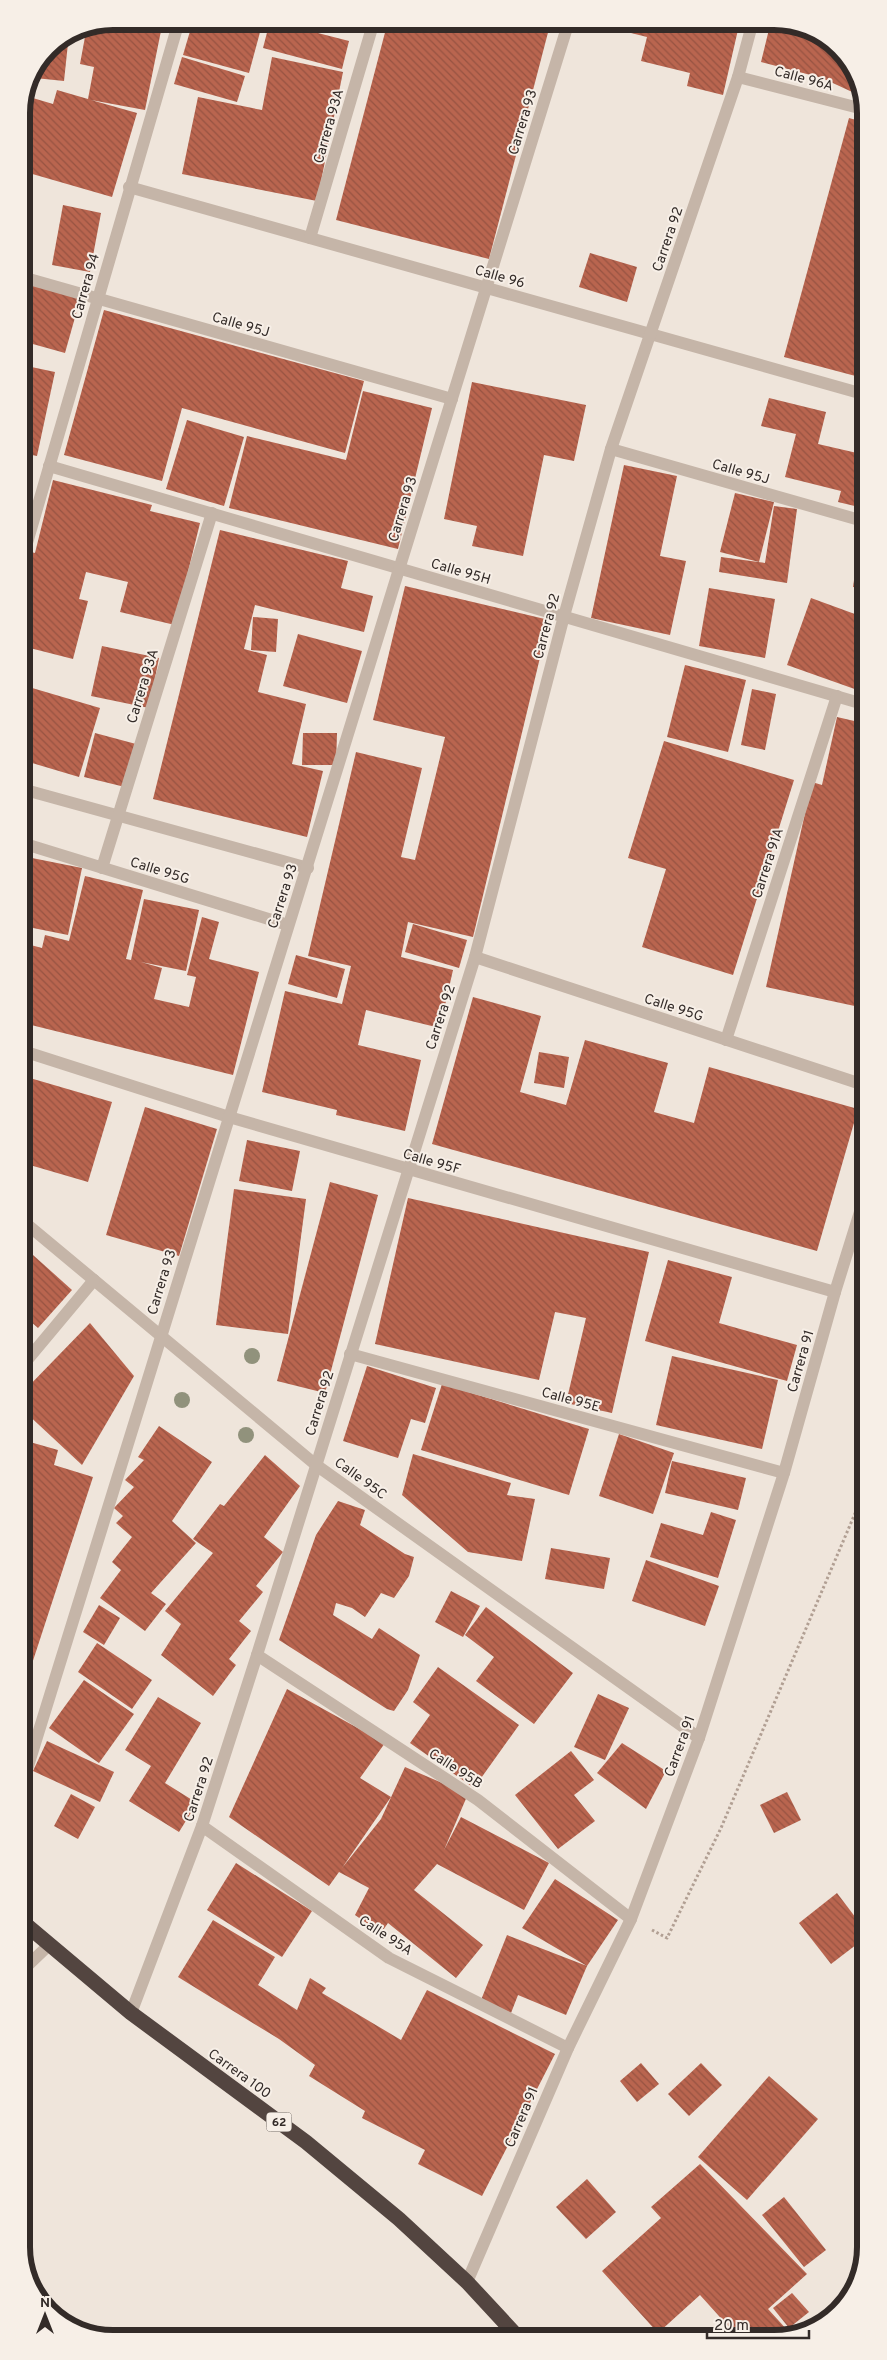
<svg xmlns="http://www.w3.org/2000/svg" width="887" height="2360" viewBox="0 0 887 2360" font-family="Overpass,sans-serif">
	<style>
		.building { fill: url(#building-back-hatch) }
		.lines { fill: none; stroke-linecap: round; stroke-linejoin: round }
		.path { stroke: #b19f93; stroke-width: 3; stroke-dasharray: 2.5 2.5; stroke-linecap: butt }
		.minor { stroke: #c5b5a8; stroke-width: 12 }
		.highway { stroke: #534540; stroke-width: 15 }
		.tree { fill: #91927c }
		.labels { text-anchor: middle; stroke-width: 4; stroke-linejoin: round; paint-order: stroke }
		.shield { fill: #f7efe7; stroke: #6e6661; stroke-width: 1 }
		.shield-label { font-size: 12px; font-weight: bold; fill: #332b28 }
		.street-label { font-size: 14px; fill: #332b28; stroke: #f7efe7 }
		.rim { fill: none; stroke: #332b28; stroke-width: 6 }
	</style>
	<defs>
		<pattern id="building-back-hatch" width="6" height="6" patternUnits="userSpaceOnUse" patternTransform="scale(1.25)"><rect width="6" height="6" fill="#b9654f"/><path d="M-1 5l2 2M0 0l6 6M5-1l2 2" fill="none" stroke="#975342"/></pattern>
	</defs>
	<rect width="100%" height="100%" fill="#efe5db"/>
	<g class="building">
		<polygon points="113,21 163,21 145,110 91,100 137,113 112,197 22,171 21,107 26,96 53,104 57,90 88,99 94,67 80,64 87,26"/>
		<polygon points="193,21 263,21 249,73 183,55"/>
		<polygon points="270,21 317,21 314,32 349,41 342,69 263,48"/>
		<polygon points="332,21 362,21 360,29"/>
		<polygon points="388,21 551,21 489,259 336,220"/>
		<polygon points="583,21 740,21 723,95 687,86 690,73 641,61 647,37"/>
		<polygon points="771,21 781,21 830,40 863,89 863,97 822,78 761,62"/>
		<polygon points="69,34 64,81 35,78 48,48"/>
		<polygon points="182,57 245,76 237,102 174,84"/>
		<polygon points="272,57 343,72 317,201 182,174 198,97 262,110"/>
		<polygon points="849,118 863,122 863,378 784,357"/>
		<polygon points="63,205 101,213 90,272 52,265"/>
		<polygon points="590,253 637,267 627,302 579,287"/>
		<polygon points="22,280 81,296 65,353 22,341"/>
		<polygon points="104,310 364,381 345,453 182,408 162,481 64,455"/>
		<polygon points="22,365 55,372 37,456 22,453"/>
		<polygon points="472,382 586,405 574,461 544,455 523,556 472,546 477,526 444,519"/>
		<polygon points="363,391 432,408 398,549 229,508 247,436 346,460"/>
		<polygon points="769,398 826,412 818,444 857,453 863,429 863,508 838,502 841,491 785,477 796,434 761,426"/>
		<polygon points="187,420 244,437 224,506 166,489"/>
		<polygon points="22,460 30,463 22,484"/>
		<polygon points="624,465 677,476 660,556 686,561 670,635 591,618"/>
		<polygon points="53,480 152,505 150,511 200,523 175,625 120,612 128,582 86,572 79,599 88,601 73,659 22,646 22,586 31,552 35,553"/>
		<polygon points="735,493 774,502 759,562 720,552"/>
		<polygon points="774,506 797,509 787,583 719,572 721,557 765,563"/>
		<polygon points="220,530 348,561 341,588 373,596 364,632 255,605 244,649 267,655 258,692 306,704 292,764 323,771 307,837 153,799"/>
		<polygon points="861,534 863,534 863,588 853,587"/>
		<polygon points="405,586 549,620 473,937 408,922 401,957 453,970 440,1028 366,1010 358,1045 421,1060 405,1131 336,1115 337,1110 262,1092 285,991 342,1004 351,966 308,956 356,752 422,768 401,857 415,860 445,737 373,720"/>
		<polygon points="709,588 775,599 765,658 699,646"/>
		<polygon points="811,598 863,617 863,692 787,665"/>
		<polygon points="253,617 278,619 276,652 251,650"/>
		<polygon points="298,634 362,651 347,703 283,686"/>
		<polygon points="102,646 159,658 149,708 91,696"/>
		<polygon points="685,665 746,680 728,752 667,737"/>
		<polygon points="22,685 100,708 79,777 22,760"/>
		<polygon points="752,689 776,694 765,750 741,745"/>
		<polygon points="837,717 863,723 864,1008 766,987 812,782 822,785"/>
		<polygon points="95,733 136,744 125,787 84,777"/>
		<polygon points="303,733 337,733 336,765 302,765"/>
		<polygon points="664,741 794,780 733,975 642,947 666,869 628,858"/>
		<polygon points="22,856 82,868 68,935 23,926"/>
		<polygon points="85,876 143,890 126,959 131,960 144,899 199,910 186,971 141,962 162,968 154,999 189,1007 196,977 187,975 202,917 219,922 209,959 259,972 233,1075 23,1023 23,943 42,948 45,935 69,941"/>
		<polygon points="413,924 467,940 459,968 405,952"/>
		<polygon points="296,955 345,969 337,998 288,984"/>
		<polygon points="473,997 541,1016 520,1092 566,1105 585,1040 668,1063 654,1112 694,1123 709,1067 858,1109 817,1251 432,1144"/>
		<polygon points="539,1052 569,1057 564,1088 534,1083"/>
		<polygon points="23,1076 112,1102 88,1182 23,1163"/>
		<polygon points="145,1107 217,1129 179,1256 106,1235"/>
		<polygon points="247,1140 300,1151 292,1191 239,1181"/>
		<polygon points="330,1182 378,1195 325,1393 277,1381"/>
		<polygon points="234,1189 306,1199 288,1334 216,1325"/>
		<polygon points="408,1198 649,1252 612,1413 566,1403 586,1318 555,1312 539,1380 375,1344"/>
		<polygon points="23,1246 72,1290 38,1328 23,1315"/>
		<polygon points="668,1260 732,1277 719,1323 797,1345 787,1381 645,1341"/>
		<polygon points="90,1323 134,1376 82,1465 23,1410 23,1392"/>
		<polygon points="672,1356 778,1380 762,1449 656,1425"/>
		<polygon points="367,1366 436,1388 425,1423 411,1419 398,1458 343,1441"/>
		<polygon points="442,1384 589,1429 569,1495 421,1450"/>
		<polygon points="159,1426 212,1462 172,1521 196,1543 151,1593 166,1604 145,1631 100,1598 121,1570 112,1562 132,1537 116,1523 123,1516 114,1508 134,1487 125,1480 144,1460 138,1457"/>
		<polygon points="619,1434 674,1453 653,1514 599,1496"/>
		<polygon points="23,1440 58,1450 54,1465 93,1477 28,1676 24,1674"/>
		<polygon points="413,1454 511,1483 507,1495 535,1499 522,1561 468,1552 402,1495"/>
		<polygon points="265,1455 300,1486 264,1537 283,1552 256,1586 263,1592 239,1621 251,1631 229,1659 236,1665 213,1696 161,1655 181,1624 165,1611 213,1553 193,1539 220,1504 224,1506"/>
		<polygon points="672,1461 746,1478 738,1510 665,1493"/>
		<polygon points="338,1501 365,1510 360,1525 405,1554 414,1557 409,1576 394,1598 381,1593 365,1617 352,1608 336,1603 333,1615 372,1639 379,1628 420,1655 408,1690 394,1711 387,1709 279,1640 316,1535"/>
		<polygon points="711,1512 736,1520 718,1578 650,1557 661,1523 703,1535"/>
		<polygon points="551,1548 610,1558 604,1589 545,1579"/>
		<polygon points="646,1560 719,1586 705,1626 632,1601"/>
		<polygon points="451,1591 480,1606 463,1637 435,1622"/>
		<polygon points="99,1605 120,1618 104,1645 83,1632"/>
		<polygon points="486,1607 573,1673 534,1724 476,1681 494,1657 465,1635"/>
		<polygon points="97,1643 152,1680 132,1709 78,1672"/>
		<polygon points="438,1667 519,1725 474,1788 410,1743 430,1715 413,1702"/>
		<polygon points="84,1680 134,1714 99,1763 49,1728"/>
		<polygon points="287,1689 385,1743 360,1778 391,1797 342,1868 381,1819 405,1767 468,1794 444,1850 461,1817 549,1863 524,1910 437,1864 414,1890 483,1945 456,1978 388,1923 381,1933 355,1915 369,1888 339,1872 329,1886 229,1817"/>
		<polygon points="598,1694 629,1708 605,1760 574,1747"/>
		<polygon points="158,1697 201,1723 165,1783 197,1803 179,1832 129,1801 151,1766 125,1750"/>
		<polygon points="47,1741 114,1772 100,1802 33,1771"/>
		<polygon points="622,1743 666,1771 646,1809 597,1773"/>
		<polygon points="571,1751 594,1780 574,1795 595,1821 558,1849 515,1795"/>
		<polygon points="787,1792 801,1820 774,1833 760,1805"/>
		<polygon points="71,1794 95,1807 78,1839 54,1826"/>
		<polygon points="236,1863 312,1911 282,1957 207,1910"/>
		<polygon points="555,1879 618,1920 587,1966 566,2015 518,1995 511,2013 481,2000 507,1935 587,1966 522,1928"/>
		<polygon points="837,1893 865,1930 865,1938 831,1964 799,1923"/>
		<polygon points="213,1920 275,1957 258,1985 297,2010 310,1978 326,1988 322,1993 401,2040 427,1990 555,2054 482,2196 418,2164 425,2150 362,2118 365,2111 309,2076 315,2065 279,2039 178,1977"/>
		<polygon points="641,2063 659,2084 637,2102 620,2081"/>
		<polygon points="701,2063 722,2085 689,2116 668,2094"/>
		<polygon points="769,2076 818,2119 747,2200 698,2157"/>
		<polygon points="700,2164 807,2274 768,2309 789,2332 785,2336 737,2336 700,2295 658,2333 602,2271 661,2218 651,2207"/>
		<polygon points="587,2179 616,2212 586,2239 556,2207"/>
		<polygon points="784,2197 826,2250 804,2267 762,2215"/>
		<polygon points="792,2293 809,2312 789,2328 773,2308"/>
	</g>
	<g class="lines">
		<polyline class="path" points="652,1930 667,1938 721,1828 865,1490"/>
		<g class="minor">
			<polyline points="738,77 863,109"/>
			<polyline points="129,187 863,394"/>
			<polyline points="310,238 374,21"/>
			<polyline points="22,277 452,399"/>
			<polyline points="611,449 863,521"/>
			<polyline points="49,466 863,704"/>
			<polyline points="22,560 179,21"/>
			<polyline points="22,789 308,868"/>
			<polyline points="22,843 288,925"/>
			<polyline points="102,868 212,513"/>
			<polyline points="475,957 864,1085"/>
			<polyline points="726,1040 837,696"/>
			<polyline points="23,1051 229,1117 835,1292"/>
			<polyline points="23,1221 316,1465 699,1738"/>
			<polyline points="350,1354 784,1473"/>
			<polyline points="23,1365 94,1280"/>
			<polyline points="257,1655 478,1800 631,1919"/>
			<polyline points="24,1779 569,21"/>
			<polyline points="202,1826 389,1958 568,2048"/>
			<polyline points="24,1969 49,1945"/>
			<polyline points="131,2013 202,1826 257,1655 475,957 564,616 611,449 738,77 753,21"/>
			<polyline points="467,2282 568,2048 631,1919 699,1738 784,1473 835,1292 864,1199"/>
		</g>
		<polyline class="highway" points="24,1923 131,2013 306,2142 399,2219 467,2282 518,2337"/>
	</g>
	<g class="tree">
		<circle cx="252" cy="1356" r="8"/>
		<circle cx="182" cy="1400" r="8"/>
		<circle cx="246" cy="1435" r="8"/>
	</g>
	<g class="labels">
		<rect class="shield" x="266.5" y="2112.5" width="25" height="19" rx="4"/>
		<g class="shield-label">
			<text x="279" y="2126">62</text>
		</g>
		<g class="street-label">
			<text transform="translate(804 78) rotate(15)" y="5">Calle 96A</text>
			<text transform="translate(522 122) rotate(-73)" y="5">Carrera 93</text>
			<text transform="translate(328 126) rotate(-74)" y="5">Carrera 93A</text>
			<text transform="translate(667 239) rotate(-71)" y="5">Carrera 92</text>
			<text transform="translate(500 276) rotate(16)" y="5">Calle 96</text>
			<text transform="translate(85 286) rotate(-74)" y="5">Carrera 94</text>
			<text transform="translate(241 324) rotate(16)" y="5">Calle 95J</text>
			<text transform="translate(741 471) rotate(16)" y="5">Calle 95J</text>
			<text transform="translate(402 509) rotate(-73)" y="5">Carrera 93</text>
			<text transform="translate(461 571) rotate(16)" y="5">Calle 95H</text>
			<text transform="translate(546 626) rotate(-75)" y="5">Carrera 92</text>
			<text transform="translate(142 686) rotate(-73)" y="5">Carrera 93A</text>
			<text transform="translate(767 863) rotate(-72)" y="5">Carrera 91A</text>
			<text transform="translate(160 870) rotate(17)" y="5">Calle 95G</text>
			<text transform="translate(282 896) rotate(-72)" y="5">Carrera 93</text>
			<text transform="translate(674 1007) rotate(18)" y="5">Calle 95G</text>
			<text transform="translate(440 1017) rotate(-72)" y="5">Carrera 92</text>
			<text transform="translate(432 1161) rotate(16)" y="5">Calle 95F</text>
			<text transform="translate(161 1282) rotate(-73)" y="5">Carrera 93</text>
			<text transform="translate(800 1361) rotate(-74)" y="5">Carrera 91</text>
			<text transform="translate(571 1399) rotate(15)" y="5">Calle 95E</text>
			<text transform="translate(319 1403) rotate(-73)" y="5">Carrera 92</text>
			<text transform="translate(361 1478) rotate(36)" y="5">Calle 95C</text>
			<text transform="translate(679 1746) rotate(-70)" y="5">Carrera 91</text>
			<text transform="translate(456 1768) rotate(33)" y="5">Calle 95B</text>
			<text transform="translate(198 1789) rotate(-72)" y="5">Carrera 92</text>
			<text transform="translate(386 1935) rotate(33)" y="5">Calle 95A</text>
			<text transform="translate(240 2073) rotate(36)" y="5">Carrera 100</text>
			<text transform="translate(521 2117) rotate(-67)" y="5">Carrera 91</text>
		</g>
	</g>
	<path d="M0 0H887V2360H0ZM113 30H774A83 83 0 0 1 857 113V2247A83 83 0 0 1 774 2330H113A83 83 0 0 1 30 2247V113A83 83 0 0 1 113 30Z" fill="#f7efe7" fill-rule="evenodd"/>
	<path class="rim" d="M113 30H774A83 83 0 0 1 857 113V2247A83 83 0 0 1 774 2330H113A83 83 0 0 1 30 2247V113A83 83 0 0 1 113 30Z"/>
	<g transform="translate(45 2315)" stroke="#f7efe7" stroke-width="4" paint-order="stroke">
	<path d="M0-4L9 19L0 12L-9 19Z" fill="#332b28"/>
	<text y="-8" font-size="14" font-weight="bold" text-anchor="middle" fill="#332b28">N</text>
	</g>
	<path d="M707 2330v8h102v-8" fill="none" stroke="#332b28" stroke-width="2.5"/>
	<text x="714" y="2330" font-size="15" fill="#332b28" stroke="#f7efe7" stroke-width="4" paint-order="stroke">20 m</text>
</svg>
